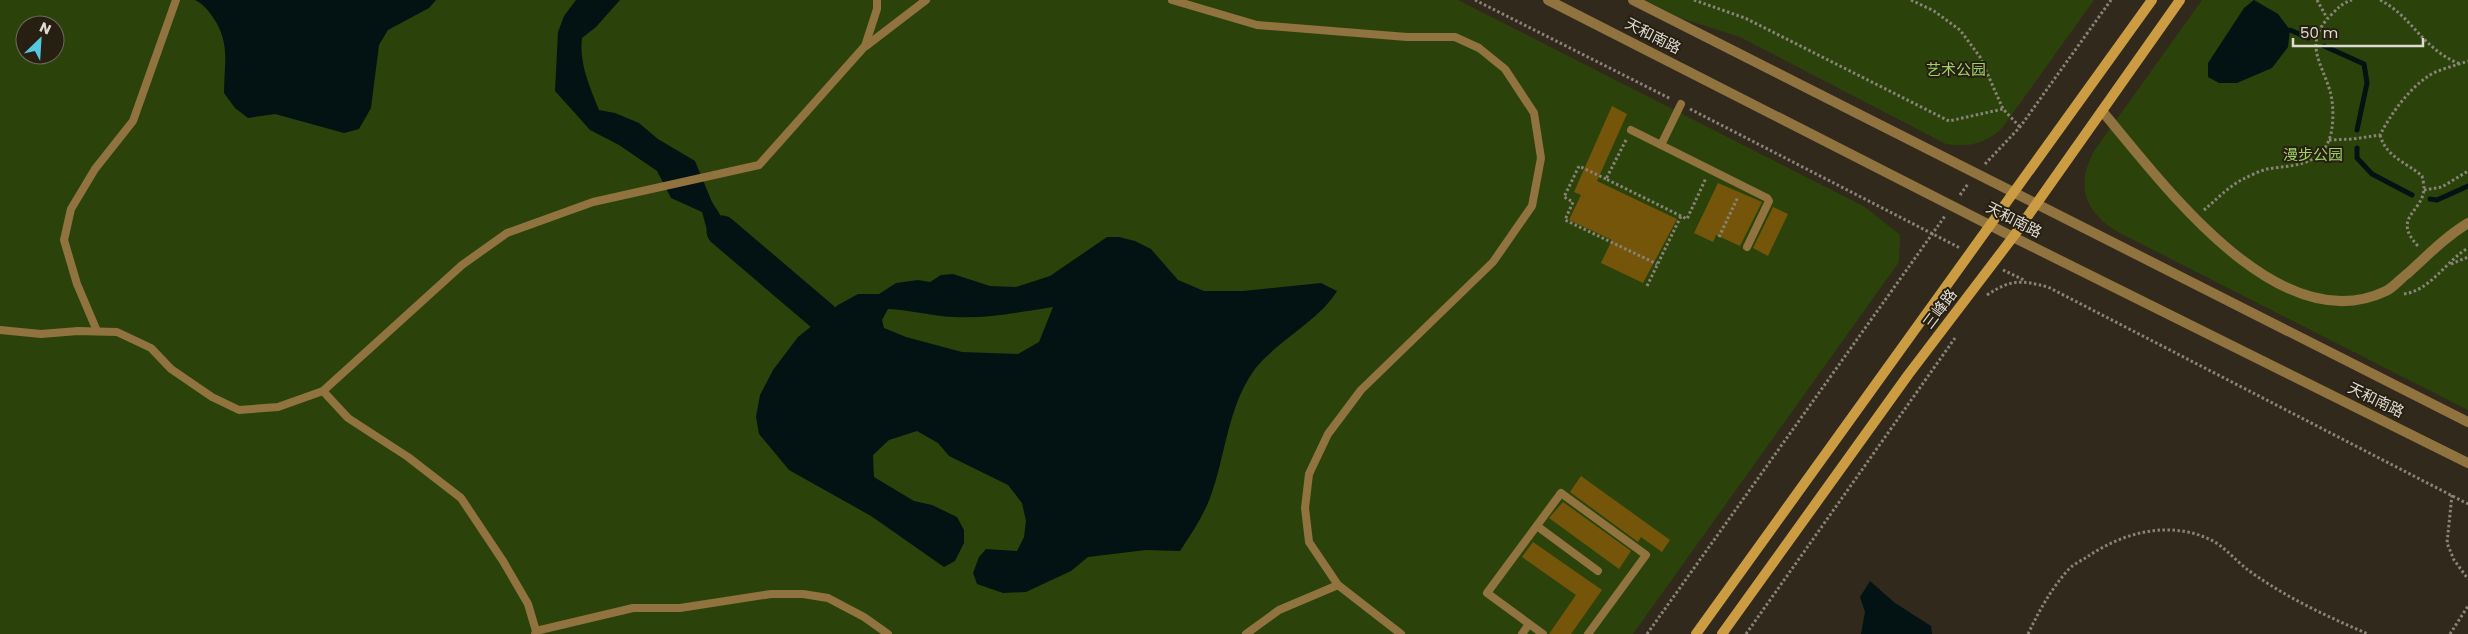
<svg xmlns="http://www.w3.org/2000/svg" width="2468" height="634" viewBox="0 0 2468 634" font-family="Poppins,'Noto Sans SC',sans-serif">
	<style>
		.green { fill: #2b430a; fill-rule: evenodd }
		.water { fill: #031313; fill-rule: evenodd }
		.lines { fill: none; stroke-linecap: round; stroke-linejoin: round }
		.stream { stroke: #031313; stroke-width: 5 }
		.river { stroke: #031313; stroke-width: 31 }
		.building { fill: #74550a }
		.path { stroke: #898378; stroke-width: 3; stroke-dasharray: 2.5 2.5; stroke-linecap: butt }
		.service { stroke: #91733f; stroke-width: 8 }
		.pedestrian { stroke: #91733f; stroke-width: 10 }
		.tertiary { stroke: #91733f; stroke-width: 10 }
		.secondary { stroke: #cc9c43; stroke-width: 10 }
		.labels { text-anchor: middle; stroke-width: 4; stroke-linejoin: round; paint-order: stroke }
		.street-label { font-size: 15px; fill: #dfdad2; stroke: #272012 }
		.park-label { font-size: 15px; fill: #9ed268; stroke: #272012 }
	</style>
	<rect width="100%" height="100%" fill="#31291b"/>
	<g class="green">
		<path d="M 0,0 L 1458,0 L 1865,207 L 1900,235 L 1899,262 L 1633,634 L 0,634 ZM 25,25 L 55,25 L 55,55 L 25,55 Z"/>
		<path d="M 1645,0 L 2094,0 L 2003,127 C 1987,143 1969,148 1946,144 L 1740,37 L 1680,18 Z"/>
		<path d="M 2202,0 L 2468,0 L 2468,410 L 2118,232 C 2085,212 2075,186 2094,151 Z"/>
	</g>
	<g class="water">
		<path d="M 195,0 L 436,0 L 429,8 L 388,30 L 379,45 L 371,108 L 359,129 L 344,133 L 275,114 L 248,118 L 235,108 L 224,93 C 224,64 231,42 212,16 C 207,9 203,4 195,0 Z"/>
		<path d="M 576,0 L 620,0 L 596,27 L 582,38 C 579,64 590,87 599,110 L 615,113 L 639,123 L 658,139 L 695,161 L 712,202 L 726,224 L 718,236 L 707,230 L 702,212 L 671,198 L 657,171 L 619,145 L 590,130 L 555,91 L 558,32 L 564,16 Z"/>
		<polygon points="2254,0 2278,14 2290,30 2288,47 2272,68 2237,83 2219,83 2208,77 2208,63 2244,8"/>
		<path d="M 1107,237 L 1119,237 L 1135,241 L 1151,249 L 1178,280 L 1204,291 L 1243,291 L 1321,283 L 1337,291 C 1320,320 1277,341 1255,369 C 1227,407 1226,456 1210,498 C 1203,517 1191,534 1180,551 L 1146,550 L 1088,557 L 1071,571 L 1026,592 L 1003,593 L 977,584 L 973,573 L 979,557 L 986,549 L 1017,551 L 1024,537 L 1026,521 L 1022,503 L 1008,485 L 949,456 L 938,443 L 917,431 L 889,440 L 873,455 L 874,477 L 914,501 L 932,505 L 957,517 L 964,530 L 964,543 L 955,561 L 944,567 L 871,516 L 789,470 L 759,434 L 756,417 L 760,395 L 773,370 L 798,337 L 838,305 L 858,294 L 879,294 L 896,283 L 918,280 L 930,282 L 941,275 L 953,274 L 990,286 L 1016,287 L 1050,276 ZM 1053,307 L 1039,342 L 1018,354 L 962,352 L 906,337 L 884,328 L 882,320 L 888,309 C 910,310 932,316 953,317 C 988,319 1019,312 1053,307 Z"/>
		<polygon points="1870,581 1895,603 1931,626 1932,634 1861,634 1865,612 1860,597"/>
	</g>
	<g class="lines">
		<g class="stream">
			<polyline points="2290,30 2308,38"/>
			<polyline points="2324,46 2364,64 2367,83 2357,130"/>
			<polyline points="2357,148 2357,158 2372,174 2412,195"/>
			<polyline points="2430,199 2437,200 2468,186"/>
		</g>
		<polyline class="river" points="722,231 823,317"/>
	</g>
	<g class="building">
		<polygon points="1612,106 1627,114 1597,181 1677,219 1643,283 1601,263 1612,240 1569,220 1581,195 1574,192"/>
		<polygon points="1718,183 1762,202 1740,246 1716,235 1713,242 1694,233"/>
		<polygon points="1773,207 1788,214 1768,256 1753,248"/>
		<polygon points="1581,476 1670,540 1662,552 1641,537 1638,542 1570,492"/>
		<polygon points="1563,502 1631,551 1619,569 1549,518"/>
		<polygon points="1533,542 1602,590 1571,634 1549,634 1576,595 1522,557"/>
	</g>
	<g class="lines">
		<g class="path">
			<polyline points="1475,0 1671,99"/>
			<polyline points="1694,0 1745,18 1949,121 2003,109"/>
			<polyline points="1911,0 1934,11 1960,30 1980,57 2003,109 2020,127"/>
			<polyline points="2317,0 2327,18"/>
			<path d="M 2380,0 C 2412,16 2422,49 2460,64"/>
			<polyline points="1690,109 1960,248"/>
			<path d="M 2380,135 C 2386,157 2406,162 2422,176 C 2423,180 2424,185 2424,188 C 2423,213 2391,217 2418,246"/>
			<polyline points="1626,140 1606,179 1681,216 1687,219 1706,178"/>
			<path d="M 2329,140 L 2353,139 L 2380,135 C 2391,114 2407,91 2427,77 C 2438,69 2455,66 2468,61"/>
			<polyline points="1985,164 2020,127 2111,0"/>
			<polyline points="1606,179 1579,166 1564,197 1573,202 1565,220 1657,264"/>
			<polyline points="2424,190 2442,187 2468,171"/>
			<polyline points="1960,195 1968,184"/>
			<path d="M 2204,210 C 2216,200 2228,187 2243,179 C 2250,176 2259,171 2267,169 C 2291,165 2318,167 2329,140 C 2334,128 2334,104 2330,91 C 2321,61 2303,43 2331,15 C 2338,8 2342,3 2352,0"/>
			<polyline points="1719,237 1738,197"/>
			<polyline points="2451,264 2468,257"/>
			<polyline points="2003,270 2024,280"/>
			<polyline points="1647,286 1681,216"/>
			<path d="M 2404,294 C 2431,290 2446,261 2468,248"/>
			<path d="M 1987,295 C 2011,279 2021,280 2048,287 L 2468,504"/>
			<polyline points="2452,495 2447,543 2454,560 2468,579"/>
			<polyline points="1647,634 1945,216"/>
			<polyline points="1746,634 1955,338"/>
			<path d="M 2028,634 C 2039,611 2051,589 2068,570 C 2073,564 2081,561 2087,557 C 2122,533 2168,520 2209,539 C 2223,545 2235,560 2248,570 C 2285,597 2326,616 2368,634"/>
			<polyline points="2450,634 2468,606"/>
		</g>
		<g class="service">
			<polyline points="1172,0 1257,25 1407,37 1455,37 1479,48 1505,69 1534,113 1541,158 1532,206 1493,262 1361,390 1328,434 1309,474 1305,508 1309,542 1338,585 1401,634"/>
			<polyline points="866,46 926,0"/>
			<polyline points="1631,130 1767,198 1769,201 1747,247"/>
			<polyline points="1661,145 1681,104"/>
			<polyline points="0,330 41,334 78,331 117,332 151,348 171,369 212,397 239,410 278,407 323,391 462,265 507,233 593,202 759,165 865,46 877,9 877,0"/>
			<polyline points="97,331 77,284 64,240 71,209 95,169 133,121 176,0"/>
			<polyline points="323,391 348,418 408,457 461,498 503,561 528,604 536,631 535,634"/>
			<polyline points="1537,526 1598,571"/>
			<polyline points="536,631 633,608 680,608 771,594 803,594 828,598 864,617 888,634"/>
			<polyline points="1246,634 1279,610 1338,585"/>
			<polyline points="1522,634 1529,624"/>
			<polyline points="1543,634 1487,593 1561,493 1646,555 1588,634"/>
		</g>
		<path class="pedestrian" d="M 2102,111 C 2162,182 2278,343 2386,291 C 2394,287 2400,279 2407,274 C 2427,256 2445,237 2468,223"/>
		<g class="tertiary">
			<polyline points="1548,0 2013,237 2468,463"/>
			<polyline points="1633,0 2468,422"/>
		</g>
		<g class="secondary">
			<polyline points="1696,634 2152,0"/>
			<polyline points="1722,634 1908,375 2013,237 2180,0"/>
		</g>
	</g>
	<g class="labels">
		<g class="street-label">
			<text transform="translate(1653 36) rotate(27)" y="5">天和南路</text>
			<text transform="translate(2014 220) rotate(27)" y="5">天和南路</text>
			<text transform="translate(1940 309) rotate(-53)" y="5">三峰路</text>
			<text transform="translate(2376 400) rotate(26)" y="5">天和南路</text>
		</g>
		<g class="park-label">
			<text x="1956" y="75">艺术公园</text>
			<text x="2313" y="160">漫步公园</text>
		</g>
	</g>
	<g transform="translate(40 40) rotate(25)"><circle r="24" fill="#272012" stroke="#716a5f"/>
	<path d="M0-4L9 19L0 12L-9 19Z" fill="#56c9e1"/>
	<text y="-8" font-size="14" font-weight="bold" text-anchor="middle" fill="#dfdad2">N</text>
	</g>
	<path d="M2293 38v8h130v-8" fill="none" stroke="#dfdad2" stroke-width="2.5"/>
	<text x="2300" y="38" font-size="15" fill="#dfdad2" stroke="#272012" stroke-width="4" paint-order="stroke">50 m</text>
</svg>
